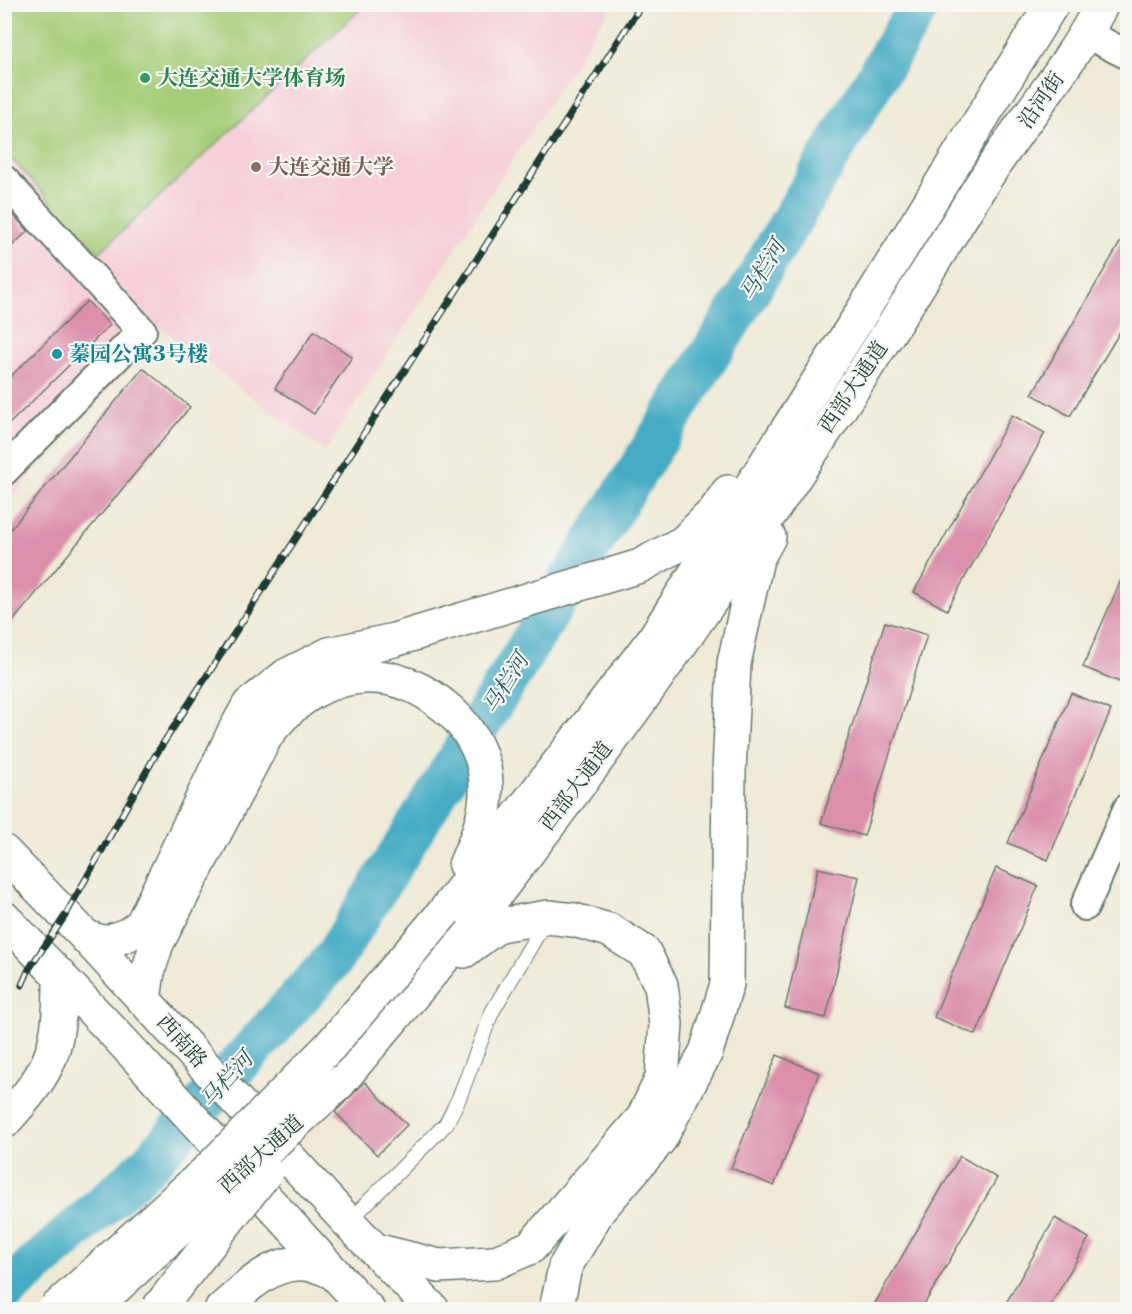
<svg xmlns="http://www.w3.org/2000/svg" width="1132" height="1314" viewBox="0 0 1132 1314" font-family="'Libre Bodoni','Noto Serif SC',serif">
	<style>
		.built { fill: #f6cfd8 }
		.green { fill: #a5cd78; stroke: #628556; stroke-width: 1.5 }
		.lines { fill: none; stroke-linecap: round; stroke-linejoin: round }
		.river { stroke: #45acc4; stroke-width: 42 }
		.building { fill: #db8fab }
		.service-casing { stroke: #677a6c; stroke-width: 16 }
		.minor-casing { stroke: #677a6c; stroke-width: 32 }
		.primary-casing { stroke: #677a6c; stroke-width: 36 }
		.trunk-casing { stroke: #677a6c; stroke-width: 36 }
		.service { stroke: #fff; stroke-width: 14 }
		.minor { stroke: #fff; stroke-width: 28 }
		.primary { stroke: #fff; stroke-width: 33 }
		.trunk { stroke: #fff; stroke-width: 33 }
		.rail-casing { stroke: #1f3d34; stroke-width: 7 }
		.rail { stroke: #f6f6f2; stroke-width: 4.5; stroke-dasharray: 14; stroke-linecap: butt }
		.trunk-bridge-casing { stroke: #677a6c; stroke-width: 36; stroke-linecap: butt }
		.trunk-bridge { stroke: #fff; stroke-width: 33 }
		.leisure-dot { fill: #2e9e5b; stroke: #f6f6f2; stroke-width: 2 }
		.education-dot { fill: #8d6e63; stroke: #f6f6f2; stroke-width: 2 }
		.culture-dot { fill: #0f9aa8; stroke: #f6f6f2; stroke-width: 2 }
		.labels { text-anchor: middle; stroke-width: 4.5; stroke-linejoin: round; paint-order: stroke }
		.leisure-label { font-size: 21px; font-weight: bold; fill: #27864d; stroke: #f6f6f2; text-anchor: start }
		.street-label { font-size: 21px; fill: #1f3d34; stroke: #f6f6f2 }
		.education-label { font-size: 21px; font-weight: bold; fill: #785e54; stroke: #f6f6f2; text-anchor: start }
		.culture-label { font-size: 21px; font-weight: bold; fill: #0d838f; stroke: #f6f6f2; text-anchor: start }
		.water-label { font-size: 22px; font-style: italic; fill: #2a5e5f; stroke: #f6f6f2 }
	</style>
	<rect width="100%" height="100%" fill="#f6f6f2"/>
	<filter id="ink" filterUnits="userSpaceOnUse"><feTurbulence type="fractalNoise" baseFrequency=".0167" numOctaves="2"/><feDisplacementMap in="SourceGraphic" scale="12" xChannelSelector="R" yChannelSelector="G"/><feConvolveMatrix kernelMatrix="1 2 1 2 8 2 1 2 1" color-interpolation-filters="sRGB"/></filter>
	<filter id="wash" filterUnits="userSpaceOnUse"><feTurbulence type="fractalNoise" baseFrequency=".008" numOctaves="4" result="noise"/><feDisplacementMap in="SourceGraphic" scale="24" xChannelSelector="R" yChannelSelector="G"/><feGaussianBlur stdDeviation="1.35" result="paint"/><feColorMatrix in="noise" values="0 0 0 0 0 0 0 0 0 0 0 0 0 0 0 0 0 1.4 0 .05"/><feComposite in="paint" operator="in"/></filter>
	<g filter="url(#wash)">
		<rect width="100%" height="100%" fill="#eeead5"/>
		<polygon class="built" points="5,5 612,5 325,452 163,330 5,505"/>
		<polygon class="green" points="5,4 365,4 365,5 99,253 5,152"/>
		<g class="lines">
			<polyline class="river" points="4,1293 147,1166 332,961 744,300 920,4"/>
		</g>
		<g id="blocks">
			<g class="building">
				<polygon points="7,208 28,231 4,253 4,211"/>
				<polygon points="1128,229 1128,318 1070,416 1032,394"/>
				<polygon points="87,301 110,325 4,429 4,383"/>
				<polygon points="314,331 352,357 314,414 275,388"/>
				<polygon points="143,368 190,407 4,632 4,537"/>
				<polygon points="1012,415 1045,433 947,610 914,592"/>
				<polygon points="1128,564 1128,670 1122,683 1083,667"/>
				<polygon points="885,622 927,635 864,836 821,823"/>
				<polygon points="1071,693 1111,710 1048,860 1008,843"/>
				<polygon points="818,868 859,877 826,1018 785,1008"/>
				<polygon points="996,868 1038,886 976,1035 934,1017"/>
				<polygon points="777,1055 819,1073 774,1186 731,1168"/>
				<polygon points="365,1082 407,1125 377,1155 335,1112"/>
				<polygon points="960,1156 997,1178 921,1310 871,1310"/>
				<polygon points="1055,1218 1089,1238 1048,1310 1002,1310"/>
			</g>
		</g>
	</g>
	<g filter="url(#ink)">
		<use href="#blocks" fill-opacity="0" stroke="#677a6c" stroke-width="1.5"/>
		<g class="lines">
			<g class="service-casing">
				<polyline id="service" points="348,1222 446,1124 459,1098 492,1012 546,920"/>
			</g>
			<g class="minor-casing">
				<g id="minor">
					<polyline points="1087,34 1128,55"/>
					<polyline points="4,180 142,331 4,471"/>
					<polyline points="1085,906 1128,808"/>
				</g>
			</g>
			<g class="primary-casing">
				<g id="primary">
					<polyline points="4,852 86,937 348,1222 433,1310"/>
					<polyline points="4,918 120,1039 368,1310"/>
				</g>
			</g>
			<g class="trunk-casing">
				<g id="trunk">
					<polyline points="445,911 653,640 859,317 1052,4"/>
					<polyline points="86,937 105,943 129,934 142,924 234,732 249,705 287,675 329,654 394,640 640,566 684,542 715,511 728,492"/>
					<path d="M 144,1000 L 148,972 L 157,943 L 266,736 C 310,674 382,656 443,705 C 464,721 481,747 485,773 C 490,807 478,836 465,865"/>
					<path d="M 339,1083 C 391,1020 445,958 496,894 C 668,672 826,438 973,198 C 1013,131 1066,73 1102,4"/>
					<path d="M 4,1122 C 54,1068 60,1048 60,975"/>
					<polyline points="375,1250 439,1266 494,1263 531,1247 643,1118 662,1078 666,1024 661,985 644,952 609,930 574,920 548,917 499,925 464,951"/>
					<path d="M 221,1310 C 256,1279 286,1247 334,1273"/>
					<polyline points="556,1310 565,1267 598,1211 660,1139 706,1052 727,984 729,772 734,663 757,559 769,537"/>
				</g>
			</g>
			<use href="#service" class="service"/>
			<use href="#minor" class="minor"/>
			<use href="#primary" class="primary"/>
			<use href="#trunk" class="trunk"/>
			<g class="rail-casing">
				<polyline id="rail" points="22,985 29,969 65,916 155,756 642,4"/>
			</g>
			<use href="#rail" class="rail"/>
			<g class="trunk-bridge-casing">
				<g id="trunk-bridge">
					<polyline points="54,1310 209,1169 330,1046 445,911"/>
					<polyline points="91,1310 339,1083"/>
					<polyline points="157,1310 266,1172"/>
				</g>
			</g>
			<use href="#trunk-bridge" class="trunk-bridge"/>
		</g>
	</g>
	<circle class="leisure-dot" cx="145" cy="78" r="6"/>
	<circle class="education-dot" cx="256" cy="167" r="6"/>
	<circle class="culture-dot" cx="57" cy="354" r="6"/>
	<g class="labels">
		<g class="leisure-label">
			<text x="157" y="85">大连交通大学体育场</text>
		</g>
		<g class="street-label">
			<text transform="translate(1041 100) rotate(-55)" y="7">沿河街</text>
			<text transform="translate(853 387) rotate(-56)" y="7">西部大通道</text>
			<text transform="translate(576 786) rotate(-53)" y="7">西部大通道</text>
			<text transform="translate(182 1041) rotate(48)" y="7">西南路</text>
			<text transform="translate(261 1154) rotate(-42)" y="7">西部大通道</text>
		</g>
		<g class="education-label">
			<text x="268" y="174">大连交通大学</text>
		</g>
		<g class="culture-label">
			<text x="69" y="361">蓁园公寓3号楼</text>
		</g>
		<g class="water-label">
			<text transform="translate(762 270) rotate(-59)" y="8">马栏河</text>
			<text transform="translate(505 683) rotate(-58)" y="8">马栏河</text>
			<text transform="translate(226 1079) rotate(-48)" y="8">马栏河</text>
		</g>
	</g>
	<rect width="1132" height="1314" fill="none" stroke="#f6f6f2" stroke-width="24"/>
</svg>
